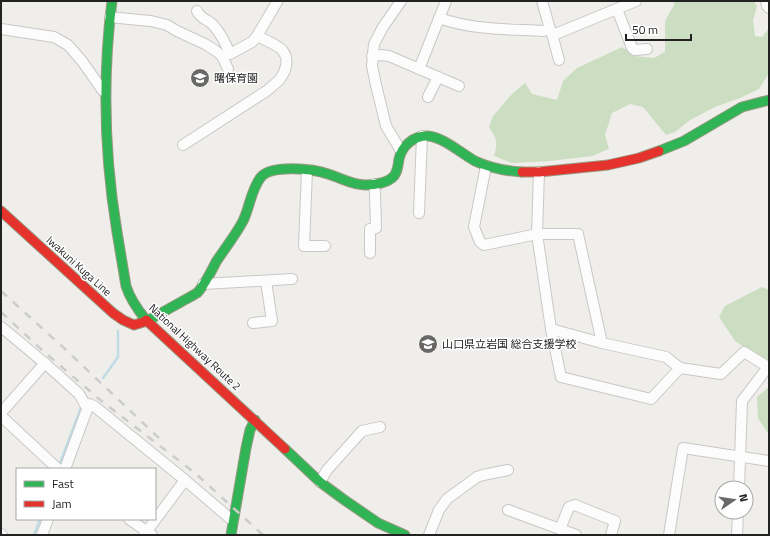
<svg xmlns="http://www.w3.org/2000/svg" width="770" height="536" viewBox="0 0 770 536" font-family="'Titillium Web','Noto Sans JP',sans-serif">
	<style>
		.forest { fill: #cbdec1 }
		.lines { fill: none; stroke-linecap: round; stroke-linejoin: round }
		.stream { stroke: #bfdbe3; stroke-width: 2.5 }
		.street-casing { stroke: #c9c8c7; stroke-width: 12 }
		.fast-casing { stroke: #999a82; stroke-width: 11 }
		.jam-casing { stroke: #999a82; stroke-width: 11 }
		.street { stroke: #fdfcfc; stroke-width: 10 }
		.fast { stroke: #30b455; stroke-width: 9 }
		.jam { stroke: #e5322d; stroke-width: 9 }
		.rail { stroke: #ccc; stroke-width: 2.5; stroke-dasharray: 8 8; stroke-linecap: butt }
		.labels { text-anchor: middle; stroke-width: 3; stroke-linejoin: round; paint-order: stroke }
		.poi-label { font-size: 11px; fill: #222; stroke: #fff; text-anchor: start }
		.street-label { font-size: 11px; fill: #222; stroke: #fff }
	</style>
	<rect width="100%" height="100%" fill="#f0eeeb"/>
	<g class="forest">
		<path d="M 674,1 L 754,1 L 757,6 L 753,21 L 755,36 L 762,37 L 769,28 L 769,73 L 759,89 L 740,98 L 715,107 L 690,120 L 675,132 L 666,135 L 643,107 L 630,104 L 612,113 L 605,135 L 609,149 L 592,156 L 550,161 L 512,163 L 494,156 C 498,142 497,139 489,127 L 493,116 L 512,94 L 525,83 L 532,94 L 557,100 L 563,81 L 577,68 L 622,47 L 635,56 L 654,58 L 665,52 L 665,21 L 674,5 Z"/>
		<polygon points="762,287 769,290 769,364 759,357 735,341 719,317 725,306"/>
		<polygon points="769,387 769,435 758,418 757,397"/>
	</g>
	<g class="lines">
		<g class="stream">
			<polyline points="103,378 118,357 118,331"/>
			<polyline points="59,466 82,405"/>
			<polyline points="34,535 40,519"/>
		</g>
		<g class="street-casing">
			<g id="street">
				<polyline points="542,1 550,29 552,34 558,33 636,1"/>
				<polyline points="766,1 767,6 769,8"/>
				<polyline points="617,9 632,48 635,50 647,49"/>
				<path d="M 197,11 C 201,20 209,19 214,26 C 221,34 226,44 230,54"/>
				<polyline points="110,17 139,20 151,21 167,25 177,31 205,44 216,51 222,56 228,69"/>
				<path d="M 439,18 C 473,30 507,29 543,31 L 550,29"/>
				<polyline points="1,29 54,37 68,45 82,61 103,91"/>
				<polyline points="552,34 559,60"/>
				<polyline points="222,56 230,54 252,42 257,36 277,2 277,1"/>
				<polyline points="372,56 381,55 389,56 459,86"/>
				<polyline points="419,69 446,1"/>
				<polyline points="428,97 438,77"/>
				<path d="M 183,145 L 268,90 C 272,86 277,83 280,79 C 286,71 290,59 282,50 C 278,45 263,39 257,36"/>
				<polyline points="401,151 386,126 376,85 372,66 374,44 383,27 401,1"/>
				<polyline points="486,166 474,227 480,242 484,245 537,234 578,234 602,343"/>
				<polyline points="307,170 304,246 325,246"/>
				<polyline points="539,172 537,234 551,329 561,377 651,399 680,368"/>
				<polyline points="419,213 422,136"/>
				<polyline points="370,253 370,229 376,228 375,193 374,184"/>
				<polyline points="203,284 292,279"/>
				<polyline points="253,323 272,321 266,281"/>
				<path d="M 1,327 C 27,348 53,370 78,393 C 83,398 83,404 88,408"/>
				<polyline points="551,329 602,343 666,357 680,368 721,374 744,352 768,367 742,401 739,488"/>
				<polyline points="1,413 45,363"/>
				<polyline points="1,416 58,469"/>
				<polyline points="65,469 89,404 94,406 185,480 233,521"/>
				<polyline points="320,482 327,470 362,431 380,427"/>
				<polyline points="508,510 576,535"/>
				<polyline points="129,519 152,535"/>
				<polyline points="560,529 569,507 575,505 615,521 611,535"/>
				<polyline points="1,534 2,535"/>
				<polyline points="42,535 48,519"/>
				<polyline points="144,535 185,480"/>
				<polyline points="429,535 439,510 447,499 477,477 483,475 508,470"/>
				<polyline points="669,535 683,448 769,461"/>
				<polyline points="737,535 738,512"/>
			</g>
		</g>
		<g class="fast-casing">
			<g id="fast">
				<path d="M 112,1 C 102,80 104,153 117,232 C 119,244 121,256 123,268 C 124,274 125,280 126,286 C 130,299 138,310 146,320"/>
				<polyline points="659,151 684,141 742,107 769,100"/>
				<path d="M 147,321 C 158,315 170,308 181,302 C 186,299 192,296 197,293 C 203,287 212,270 216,262 C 225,248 235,236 243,221 C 250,207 251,189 261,177 C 272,164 314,169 328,174 C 341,178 352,185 366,185 C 374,185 388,183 394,176 C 398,171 398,165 399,159 C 402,146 413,136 427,136 C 442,136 462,154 475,161 C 490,168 506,171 522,172"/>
				<polyline points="285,449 320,482 343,499 378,523 405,535"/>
				<polyline points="231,535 246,448 250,430 255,420"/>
			</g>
		</g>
		<g class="jam-casing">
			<g id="jam">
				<polyline points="522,172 539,172 608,165 639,158 659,151"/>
				<polyline points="1,211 113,313 123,320 134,325 147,321"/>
				<polyline points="146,320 285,449"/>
			</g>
		</g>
		<use href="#street" class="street"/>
		<use href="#fast" class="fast"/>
		<use href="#jam" class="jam"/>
		<g class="rail">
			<polyline points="1,291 64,348 162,441"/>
			<polyline points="1,312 42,350 99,399 195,473 263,535"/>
		</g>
	</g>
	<defs>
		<g id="school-disc" transform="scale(1)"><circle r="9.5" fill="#6a6968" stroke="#fff"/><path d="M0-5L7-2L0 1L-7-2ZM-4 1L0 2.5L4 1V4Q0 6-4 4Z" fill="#fff"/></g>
	</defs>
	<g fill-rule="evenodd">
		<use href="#school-disc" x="200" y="78"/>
		<use href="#school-disc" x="428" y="344"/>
	</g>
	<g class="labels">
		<g class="poi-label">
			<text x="214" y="82">曙保育園</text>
			<text x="442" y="348">山口県立岩国 総合支援学校</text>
		</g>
		<g class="street-label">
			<text transform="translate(79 266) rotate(42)" y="4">Iwakuni Kuga Line</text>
			<text transform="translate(195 347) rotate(43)" y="4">National Highway Route 2</text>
		</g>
	</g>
	<rect width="770" height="536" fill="none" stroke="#222222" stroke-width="4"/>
	<rect x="16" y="468" width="140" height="52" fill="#ffffff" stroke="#a7a7a7"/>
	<rect x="24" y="481" width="20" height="6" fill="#30b455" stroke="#a7a7a7"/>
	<text x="52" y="488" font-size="12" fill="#222222">Fast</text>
	<rect x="24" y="501" width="20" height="6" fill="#e5322d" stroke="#a7a7a7"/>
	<text x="52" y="508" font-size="12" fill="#222222">Jam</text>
	<g transform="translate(734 500) rotate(77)"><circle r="19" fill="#ffffff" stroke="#a7a7a7"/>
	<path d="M0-3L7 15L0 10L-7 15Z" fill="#6a6968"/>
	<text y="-6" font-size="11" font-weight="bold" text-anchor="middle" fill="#222222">N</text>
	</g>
	<path d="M626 34v6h65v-6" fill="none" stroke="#222222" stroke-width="2"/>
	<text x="632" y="34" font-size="12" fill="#222222" stroke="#ffffff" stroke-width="3" paint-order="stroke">50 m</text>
</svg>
